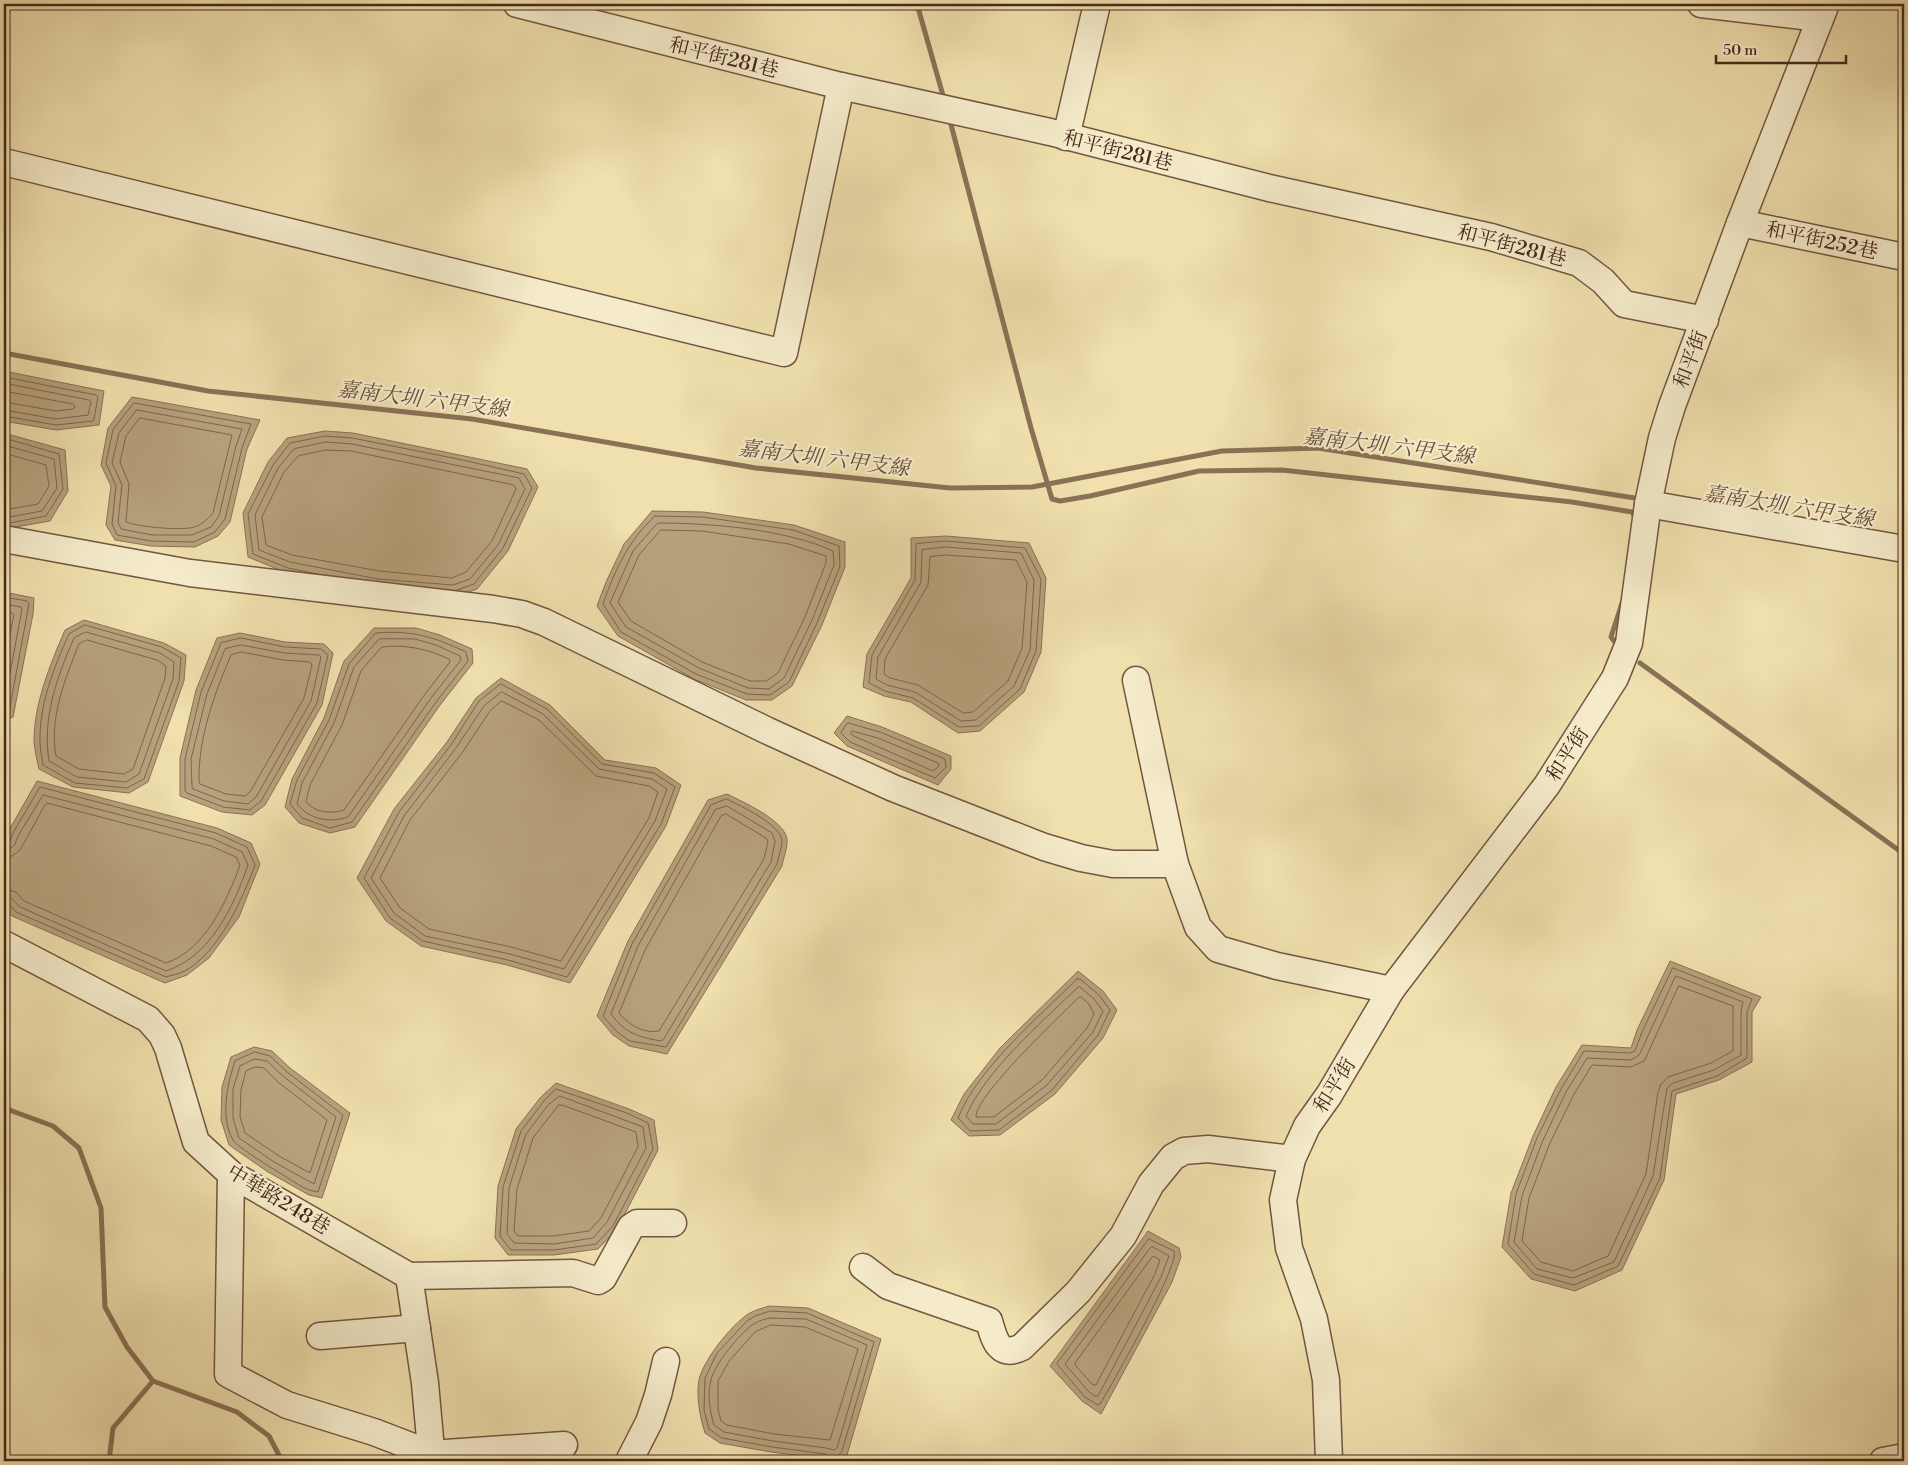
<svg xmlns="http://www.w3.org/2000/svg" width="1908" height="1465" viewBox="0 0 1908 1465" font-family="'Libre Bodoni','Noto Serif TC',serif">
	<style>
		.water { fill: #b6a17c; stroke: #8a7156 }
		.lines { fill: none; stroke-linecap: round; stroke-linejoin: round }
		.shore { stroke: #7f644c; stroke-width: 1 }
		.stream { stroke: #8a7156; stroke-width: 5 }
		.minor-casing { stroke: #725641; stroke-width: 29 }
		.minor { stroke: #f5ebca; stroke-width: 26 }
		.labels { text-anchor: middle; stroke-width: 4.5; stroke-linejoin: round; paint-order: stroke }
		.street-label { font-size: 20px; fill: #48281d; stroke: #f5ebca }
		.water-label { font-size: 21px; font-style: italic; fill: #694c3a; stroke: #f5ebca }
	</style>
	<rect width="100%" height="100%" fill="#efe0ad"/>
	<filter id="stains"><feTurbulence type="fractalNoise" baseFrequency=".004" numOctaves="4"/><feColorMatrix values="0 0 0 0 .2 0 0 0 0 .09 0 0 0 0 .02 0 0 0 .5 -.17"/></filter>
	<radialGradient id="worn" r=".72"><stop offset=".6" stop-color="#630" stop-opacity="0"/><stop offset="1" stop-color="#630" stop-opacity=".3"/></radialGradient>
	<g class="water">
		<polygon points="4,371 104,391 99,425 56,430 4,421"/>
		<polygon points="132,397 260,420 247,449 230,522 218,536 195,547 151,546 115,540 106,525 111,486 101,465 108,428"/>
		<polygon points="325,431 353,433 527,469 538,487 508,551 477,589 454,597 287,573 248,557 243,513 268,462 287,438"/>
		<polygon points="4,433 65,450 68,491 50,521 4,529"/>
		<polygon points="652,511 703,512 794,525 845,542 845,567 822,625 792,686 772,700 746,700 694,679 618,636 597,606 606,582 624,544"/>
		<polygon points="946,536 1029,543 1046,578 1041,652 1024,692 980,731 958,733 911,702 884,696 863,687 867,654 911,578 911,538"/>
		<polygon points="4,592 34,598 33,614 13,717 4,721"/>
		<path d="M 84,620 L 164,643 L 186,655 L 184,681 L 148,782 L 129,793 L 73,787 L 39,769 C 37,760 35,751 34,742 C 34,703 50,665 65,630 Z"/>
		<polygon points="374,628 416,628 440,635 472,649 473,663 440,705 355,827 330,833 299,823 285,807 292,779 324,718 344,661"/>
		<polygon points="240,633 285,642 324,644 333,653 322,705 265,805 252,815 222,812 180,796 180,758 196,690 217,638"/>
		<polygon points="501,678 550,705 605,760 656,768 681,785 666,826 570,983 507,965 421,946 386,921 357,878 394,809 447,742 476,698"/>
		<polygon points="847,716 882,727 951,756 951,769 938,785 847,746 834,733"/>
		<polygon points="37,781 217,828 251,843 260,864 239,917 209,958 187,975 165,983 12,916 4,906 4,847 8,832"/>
		<path d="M 727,794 C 743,802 784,820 787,839 C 788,847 783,859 782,866 L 667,1054 L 629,1046 L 613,1035 L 597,1016 L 628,941 L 708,800 Z"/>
		<polygon points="1670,961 1761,997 1752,1012 1752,1062 1719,1080 1676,1094 1664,1180 1622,1270 1575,1291 1531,1279 1502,1247 1511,1193 1533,1136 1556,1087 1582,1045 1631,1048 1637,1030"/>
		<polygon points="1078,971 1103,991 1117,1010 1103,1038 1055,1094 1000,1135 969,1136 951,1120 964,1094 1000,1048"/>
		<polygon points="254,1047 272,1051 290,1068 350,1113 322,1198 309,1195 268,1172 229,1145 221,1120 222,1087 231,1057"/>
		<polygon points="556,1083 629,1109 654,1120 658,1150 617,1229 598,1249 554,1255 508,1255 495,1238 498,1186 516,1129 540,1098"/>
		<polygon points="1148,1231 1179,1248 1181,1257 1172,1282 1101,1414 1082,1401 1050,1366"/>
		<path d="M 769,1306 L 808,1308 L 881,1339 L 847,1455 L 840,1461 L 771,1452 L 720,1443 L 705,1433 C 700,1418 695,1391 700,1376 C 707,1356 728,1330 744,1317 C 751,1311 760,1309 769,1306 Z"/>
	</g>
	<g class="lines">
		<g class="shore">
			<polyline points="4,377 96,395 98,397 94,419 93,421 56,425 4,416"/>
			<polyline points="4,383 89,400 91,402 88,415 56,419 4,410"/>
			<polyline points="4,391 73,404 75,407 73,409 56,411 4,402"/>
			<polygon points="134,403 251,424 242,448 225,519 215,532 194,542 151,541 117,535 112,524 116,486 106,463 113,430"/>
			<polygon points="137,410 242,429 236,446 219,516 211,527 192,535 152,535 121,529 118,522 122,485 112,463 119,433"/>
			<path d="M 140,418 L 232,435 L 213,513 C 207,520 199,527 190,528 C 175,530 140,527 126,522 L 129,484 L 120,462 L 126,436 Z"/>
			<polyline points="4,438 59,454 63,489 46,516 4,524"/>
			<polygon points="326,442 352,444 519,478 525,489 498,545 470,579 453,585 378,579 290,562 259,550 255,515 278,468 294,449"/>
			<polyline points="4,445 54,459 57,488 42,511 4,518"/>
			<polygon points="326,450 351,451 514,485 516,489 492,541 466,572 452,578 379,571 292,555 266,545 262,517 284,472 298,456"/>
			<polyline points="4,453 46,465 49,486 38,504 4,510"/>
			<path d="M 655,516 L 703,517 L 793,530 L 839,546 L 840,566 L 817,623 L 789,682 L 770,695 L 747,694 L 696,674 L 621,632 L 603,604 C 615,570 628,541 655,516 Z"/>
			<path d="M 658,523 C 710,523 785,529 833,551 L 834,565 L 812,620 L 784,678 L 769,689 L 748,688 L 699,668 L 626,627 L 610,603 L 633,551 Z"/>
			<polygon points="661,530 702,531 789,544 826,556 826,563 805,617 778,673 766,681 750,681 702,662 631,621 618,602 639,555"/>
			<polygon points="946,541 1025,548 1041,579 1036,651 1020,689 979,726 959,727 913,698 885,691 869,683 872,655 915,580 916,544"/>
			<polygon points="946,547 1021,553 1034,580 1030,650 1014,686 976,720 961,721 915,692 887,685 876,679 878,657 921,582 922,550"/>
			<polygon points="946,555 1016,560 1027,582 1022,648 1008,681 973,712 963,713 918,685 890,678 884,674 885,659 928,585 930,557"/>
			<polyline points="318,574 288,568 253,554 248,514 273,465 290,443 325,436 352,438 458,459 524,474 532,488 503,548 474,584 457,590"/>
			<polyline points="4,597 27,601 29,604 9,712 4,715"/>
			<polyline points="4,604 21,607 22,609 4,705"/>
			<polyline points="4,611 12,613 14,615 4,662"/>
			<path d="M 85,625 L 162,647 L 181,658 L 179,681 L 144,779 L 127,788 L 75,783 L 43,765 C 42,757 40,749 40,742 C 39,705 54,667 69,634 Z"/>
			<path d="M 86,632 L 160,653 L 174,662 L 173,679 L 139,774 L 126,782 L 77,777 L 49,761 C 42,718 57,677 74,638 Z"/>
			<path d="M 376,633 C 413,630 434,637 466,652 L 468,661 L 436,702 L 352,822 L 330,828 L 302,818 L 290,804 L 297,780 L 329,720 L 349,664 Z"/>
			<polygon points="241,638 285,647 321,649 328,655 317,703 261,801 250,810 223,807 187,793 185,791 185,759 201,692 221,643"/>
			<path d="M 415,639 L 436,645 L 460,656 L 461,660 L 431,698 L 348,817 C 330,823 310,820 297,804 L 302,783 L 334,723 L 354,667 L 379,639 Z"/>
			<path d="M 87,640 L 157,660 L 166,666 L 165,678 L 133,769 L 124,774 L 79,769 L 56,756 C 49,718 65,679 79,644 Z"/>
			<polygon points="241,645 284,653 319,655 321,657 311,701 256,797 248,804 224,801 193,789 192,787 191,759 207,694 225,649"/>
			<path d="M 382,647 C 406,644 427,649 449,659 L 450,662 L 425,694 L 344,810 C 331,814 314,813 306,801 L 310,785 L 342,725 L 361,671 Z"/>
			<path d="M 241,652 L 283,660 L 310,662 L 312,665 L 304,698 L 250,792 L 245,796 L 226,794 L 200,784 L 199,782 C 198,738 214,695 231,655 Z"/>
			<polygon points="501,684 547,709 602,764 654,773 675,787 661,824 567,977 508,960 423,941 390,918 364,878 399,812 451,745 479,701"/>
			<polygon points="502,692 543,714 599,769 652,779 667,789 655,821 564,969 510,954 425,936 394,913 371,878 404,816 456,748 484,706"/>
			<polygon points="502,701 539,720 596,776 649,786 658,792 649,818 561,961 511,947 429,929 400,908 380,878 410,820 462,753 490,711"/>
			<polygon points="848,723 880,732 945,759 946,767 935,778 850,742 841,733"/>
			<polygon points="852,731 878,738 938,763 939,766 933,771 854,736 851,734"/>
			<path d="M 727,799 C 740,806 781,824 782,841 C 782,848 778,857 777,864 L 666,1047 L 630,1041 L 617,1032 L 603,1016 L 632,944 L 711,805 Z"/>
			<path d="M 727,806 L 772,833 L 775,841 L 771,862 L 663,1040 L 660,1041 C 637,1036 626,1034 611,1014 L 638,946 L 715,810 Z"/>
			<path d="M 726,814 L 766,838 L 768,842 L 764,859 L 659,1031 C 644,1034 629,1025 619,1013 L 645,950 L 721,816 Z"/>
			<path d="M 4,843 L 10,841 L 13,833 L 40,787 L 216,833 L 247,847 L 255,865 C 242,900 219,952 185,971 C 179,974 172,975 166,977 L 16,912 L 9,904 L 4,903"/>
			<path d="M 4,850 L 11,848 L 15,844 L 18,836 L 43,795 L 214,839 L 242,852 L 248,865 C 234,906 211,956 166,971 L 20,907 L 12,899 L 4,897"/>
			<path d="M 4,857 L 12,856 L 20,850 L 45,805 L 47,803 L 211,846 L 236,857 L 240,865 C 227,901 205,950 166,963 L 24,901 L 16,892 L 4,889"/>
			<polygon points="1673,968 1752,999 1747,1012 1747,1058 1717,1076 1672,1091 1660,1178 1618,1266 1574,1285 1534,1274 1508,1244 1516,1194 1537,1138 1561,1089 1584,1051 1630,1053 1635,1051 1642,1032"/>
			<polygon points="1676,976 1743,1002 1741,1011 1741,1055 1714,1070 1673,1083 1667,1088 1653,1176 1614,1262 1573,1278 1537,1269 1514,1242 1522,1196 1543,1140 1566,1092 1587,1058 1631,1060 1639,1055"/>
			<path d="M 1077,979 L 1080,979 L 1099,995 L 1110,1010 L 1098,1035 L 1052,1090 L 999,1130 L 970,1131 L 958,1118 C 978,1068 1039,1017 1077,979 Z"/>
			<polygon points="1679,986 1733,1006 1733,1051 1711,1063 1668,1077 1661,1084 1658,1092 1646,1174 1608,1256 1573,1271 1541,1262 1522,1241 1529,1198 1550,1143 1573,1096 1592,1065 1631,1067 1644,1061"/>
			<path d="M 1080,987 L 1094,999 L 1103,1011 L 1093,1032 L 1047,1085 L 996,1124 L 973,1124 L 966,1116 C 986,1070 1041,1023 1077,988 Z"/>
			<path d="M 1081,997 L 1089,1004 L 1094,1014 L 1087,1028 L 1042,1080 L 994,1117 L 976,1117 C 975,1096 1060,1016 1078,998 Z"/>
			<path d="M 255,1052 L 270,1056 L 287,1072 L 343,1115 L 318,1192 C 305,1191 292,1180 280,1173 C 273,1169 236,1146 233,1140 C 220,1117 227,1085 235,1061 Z"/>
			<polygon points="255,1059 267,1061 283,1076 336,1117 314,1184 274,1162 239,1138 233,1118 233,1089 240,1066"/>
			<polygon points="256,1067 264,1068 278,1082 327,1120 310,1173 279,1156 245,1133 240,1117 241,1090 246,1071"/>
			<polygon points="556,1089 627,1113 648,1123 653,1149 613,1226 596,1244 554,1250 511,1250 500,1236 503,1187 521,1131 544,1101"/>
			<polygon points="560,1096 643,1127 646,1148 607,1222 593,1238 554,1244 514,1243 507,1234 509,1188 526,1134 548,1105"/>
			<polygon points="559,1105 562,1105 636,1132 638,1147 601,1218 589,1231 553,1236 518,1236 514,1231 517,1189 533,1138"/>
			<path d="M 1149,1239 L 1174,1251 C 1180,1265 1112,1384 1100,1404 L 1098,1405 L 1085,1397 L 1057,1364 Z"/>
			<polygon points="1153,1247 1169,1256 1161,1277 1105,1383 1098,1396 1095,1396 1089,1392 1065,1364 1150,1248"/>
			<polygon points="1155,1257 1160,1260 1155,1274 1099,1379 1096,1385 1093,1385 1076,1366 1075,1363 1152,1257"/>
			<path d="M 770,1318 L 806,1319 L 867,1345 L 837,1448 L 834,1450 L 826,1448 L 773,1441 L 724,1432 L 714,1425 C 710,1412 707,1394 711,1380 C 715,1363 739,1335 752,1325 C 758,1321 764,1319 770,1318 Z"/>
			<polygon points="771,1325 805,1327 858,1349 830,1440 774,1434 727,1425 721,1421 718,1409 718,1381 729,1361 755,1332"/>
			<polyline points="830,1461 830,1457 826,1454 772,1447 722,1438 709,1429 704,1410 705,1378 717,1353 747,1321 755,1316 770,1311 807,1313 874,1342 842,1451 837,1457 836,1461"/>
		</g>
		<g class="stream">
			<polyline points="917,4 944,99"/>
			<polyline points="949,117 1031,428 1052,499 1060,501 1090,496 1199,471 1282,470 1572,502 1632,512 1636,519"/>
			<polyline points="4,353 208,391 472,419 756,468 950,488 1032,487 1222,451 1318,448 1641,499"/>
			<polyline points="1618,646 1611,637 1623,600"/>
			<polyline points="1640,663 1904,854"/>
			<polyline points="4,1108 53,1126 79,1148 101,1208 105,1307 127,1347 153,1381 237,1412 269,1436 282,1461"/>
			<polyline points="109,1461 113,1428 153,1381"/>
		</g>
		<g class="minor-casing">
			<g id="minor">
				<polyline points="517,4 841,86 1050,132 1269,188 1491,237 1579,263 1603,281 1624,304 1705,320"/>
				<polyline points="1701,4 1820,18"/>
				<polyline points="1066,137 1097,4"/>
				<polyline points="4,162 784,353 841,86"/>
				<polyline points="1740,223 1904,257"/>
				<polyline points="1648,504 1904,549"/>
				<polyline points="4,539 190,573 493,609 522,614 544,622 768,731 893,788 1044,847 1081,858 1113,864 1175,864"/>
				<polyline points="1136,680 1175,864 1198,927 1218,949 1277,966 1391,990"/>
				<polyline points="4,944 148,1019 162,1035 168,1048 196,1142 231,1174 409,1276 425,1383 432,1461"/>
				<polyline points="231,1174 228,1374 287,1405 374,1432 431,1454 564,1445"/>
				<path d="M 863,1267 L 888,1286 L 989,1321 C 994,1338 998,1359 1022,1347 L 1078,1292 L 1123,1236 L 1151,1184 L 1173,1157 L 1184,1151 L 1208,1149 L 1292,1159"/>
				<polyline points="409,1276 573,1273 598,1281 603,1278 631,1227 637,1223 673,1223"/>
				<polyline points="320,1336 417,1328"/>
				<polyline points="629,1461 649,1422 658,1395 666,1361"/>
				<polyline points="1329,1461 1326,1380 1314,1319 1289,1248 1283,1200 1292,1159 1307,1126 1329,1095 1391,990 1547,785 1615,678 1629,643 1648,504 1662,438 1672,406 1740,223 1826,4"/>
				<polyline points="1883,1461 1904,1457"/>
			</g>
		</g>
		<use href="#minor" class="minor"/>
	</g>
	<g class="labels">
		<g class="street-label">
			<text transform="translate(724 57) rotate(14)" y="7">和平街281巷</text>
			<text transform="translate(1118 150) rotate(14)" y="7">和平街281巷</text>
			<text transform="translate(1822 240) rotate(12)" y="7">和平街252巷</text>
			<text transform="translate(1512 245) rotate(15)" y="7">和平街281巷</text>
			<text transform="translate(1690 359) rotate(-69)" y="7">和平街</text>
			<text transform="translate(1567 754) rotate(-57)" y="7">和平街</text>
			<text transform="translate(1334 1085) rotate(-58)" y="7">和平街</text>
			<text transform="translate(279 1199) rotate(31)" y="7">中華路248巷</text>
		</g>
		<g class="water-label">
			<text transform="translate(423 399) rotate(7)" y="7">嘉南大圳 六甲支線</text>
			<text transform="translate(1389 446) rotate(7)" y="7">嘉南大圳 六甲支線</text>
			<text transform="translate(824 458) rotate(7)" y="7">嘉南大圳 六甲支線</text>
			<text transform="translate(1789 506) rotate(9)" y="7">嘉南大圳 六甲支線</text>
		</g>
	</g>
	<rect width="1908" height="1465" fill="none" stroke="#efe0ad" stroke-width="20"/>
	<rect x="5" y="5" width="1898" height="1455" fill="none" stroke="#48281d" stroke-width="2.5"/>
	<rect x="10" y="10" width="1888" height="1445" fill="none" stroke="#48281d"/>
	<path d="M1716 55v8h130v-8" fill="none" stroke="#48281d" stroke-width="2.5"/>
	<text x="1723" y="55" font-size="15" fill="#48281d" stroke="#f5ebca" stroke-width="4" paint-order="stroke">50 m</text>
	<rect width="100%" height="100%" filter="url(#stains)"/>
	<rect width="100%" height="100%" fill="url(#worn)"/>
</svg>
